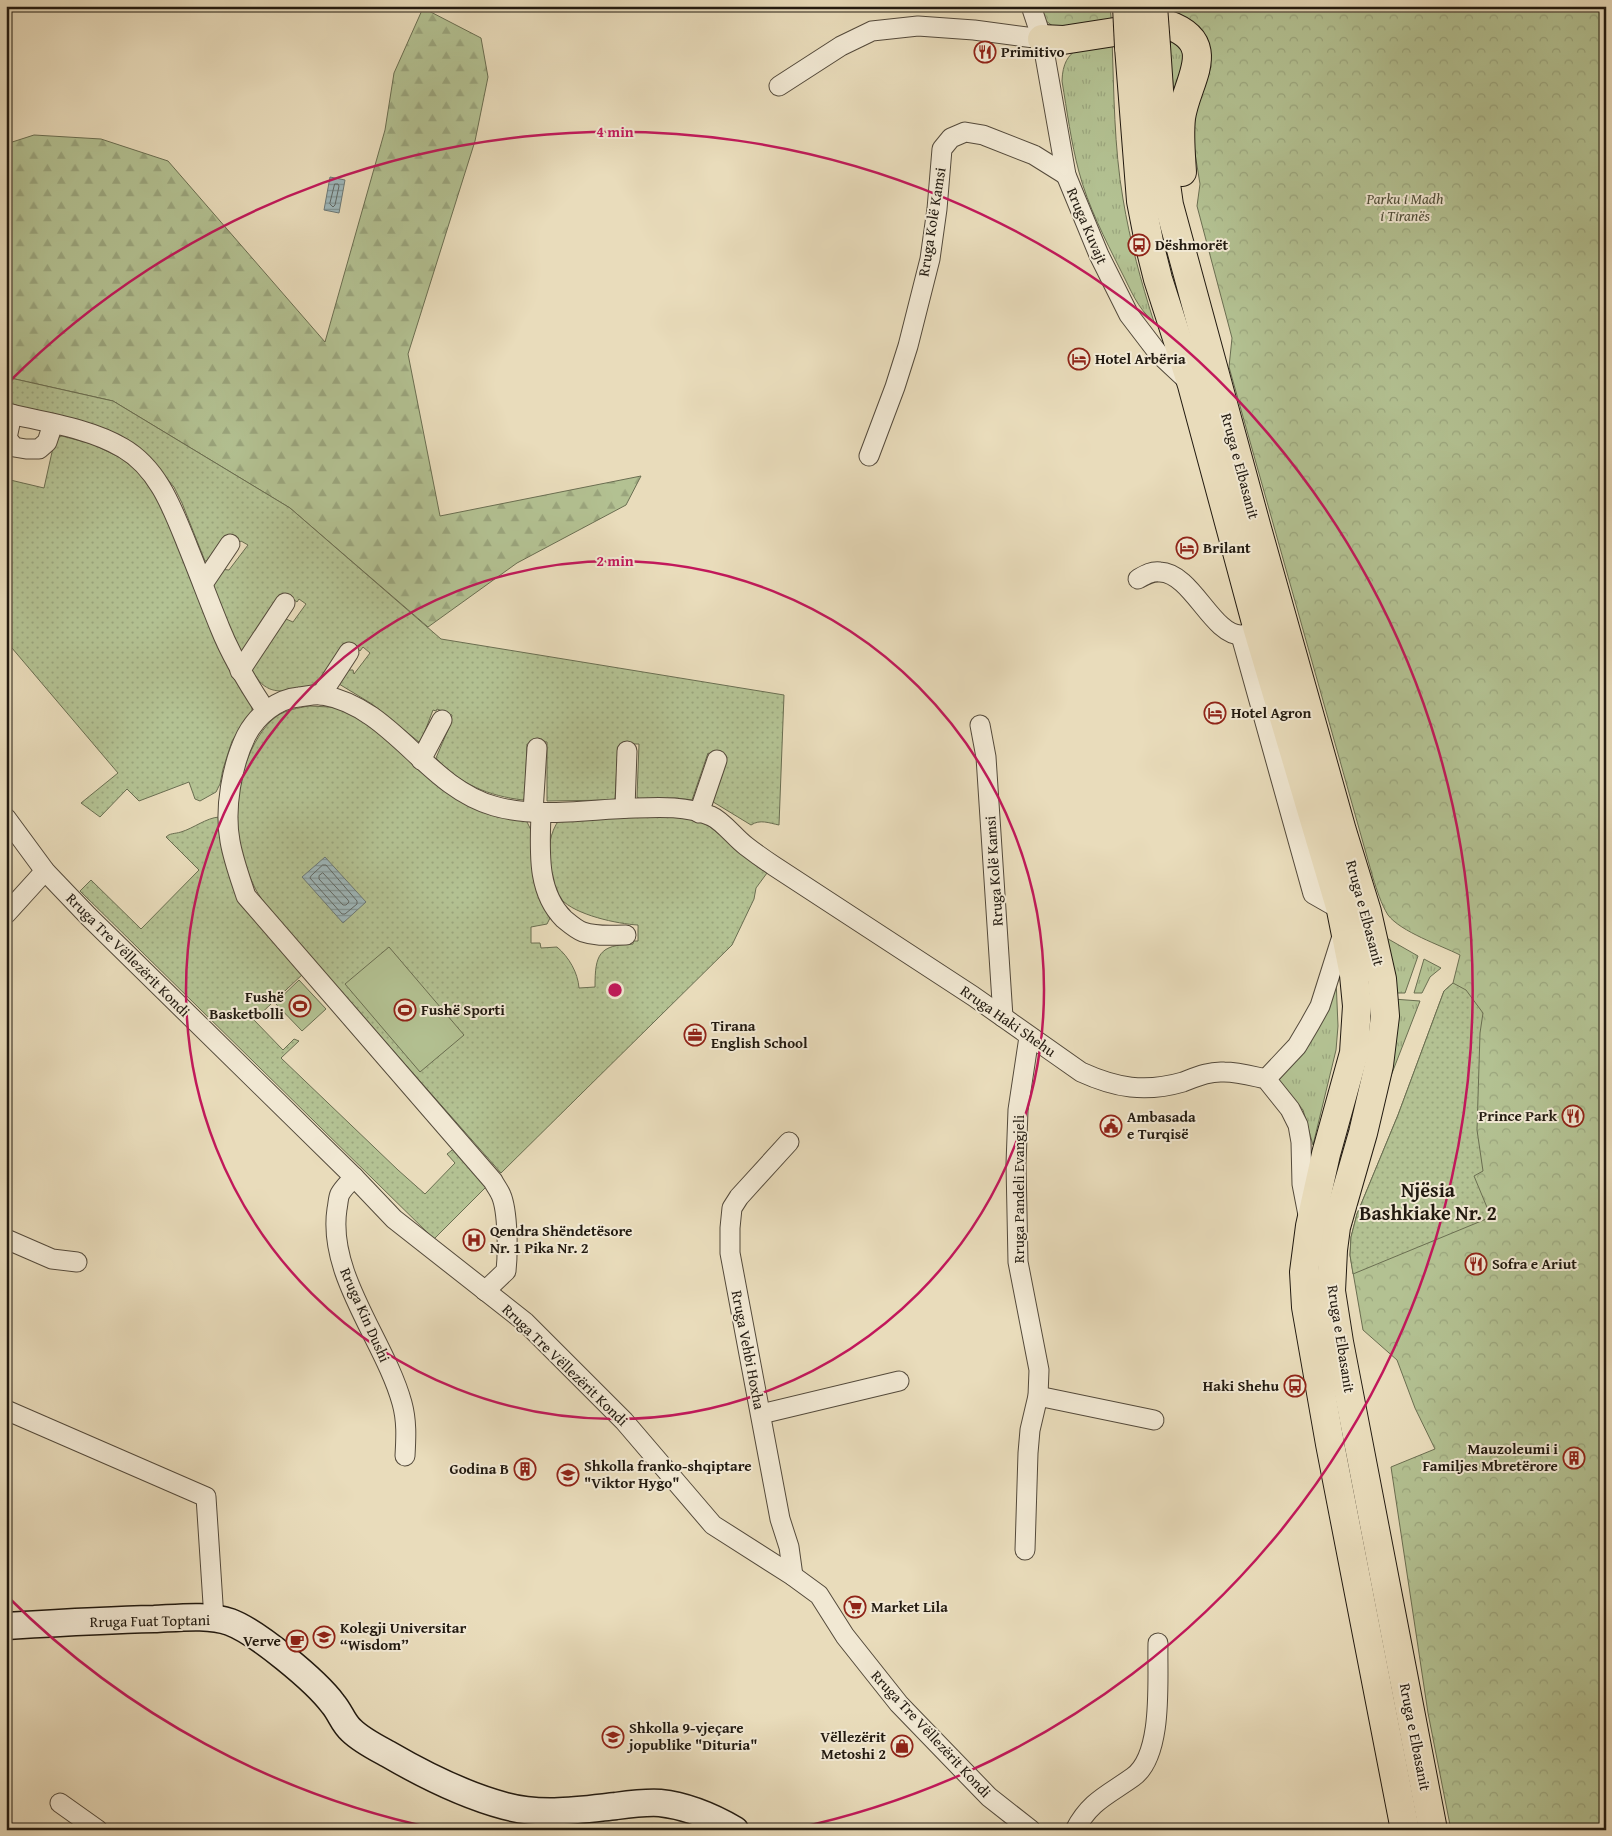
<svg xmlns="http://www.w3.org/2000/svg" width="1612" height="1836" viewBox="0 0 1612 1836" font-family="'Gentium Book Plus',serif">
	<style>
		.grass { fill: url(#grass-tufts); stroke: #6a6e51 }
		.forest { fill: url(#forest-firs); stroke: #6a6e51 }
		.park { fill: url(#park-crowns); stroke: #6a6e51 }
		.garden { fill: url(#garden-dots); stroke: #6a6e51 }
		.pitch { fill: #b3c192; stroke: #6a6e51 }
		.water { fill: url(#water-rules); stroke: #6c7977 }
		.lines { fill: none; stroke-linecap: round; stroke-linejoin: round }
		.shore { stroke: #606966; stroke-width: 1 }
		.street-casing { stroke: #544a3b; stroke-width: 21 }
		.secondary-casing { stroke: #221a10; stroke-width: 29 }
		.primary-casing { stroke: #221a10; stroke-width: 30 }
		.street { stroke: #f1e8d3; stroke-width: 19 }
		.secondary { stroke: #f1e8d3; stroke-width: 26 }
		.primary { stroke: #e9dcbb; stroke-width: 28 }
		.primary-bridge-casing { stroke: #221a10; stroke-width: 30; stroke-linecap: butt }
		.primary-bridge { stroke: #e9dcbb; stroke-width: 28 }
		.ring { fill: none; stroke: #c2185b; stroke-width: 2.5 }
		.labels { text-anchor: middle; stroke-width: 4; stroke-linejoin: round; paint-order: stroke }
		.poi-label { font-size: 15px; font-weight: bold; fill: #221a10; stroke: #f1e8d3; text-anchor: start }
		.park-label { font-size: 15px; font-style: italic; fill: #4e4c37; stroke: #f1e8d3 }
		.street-label { font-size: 15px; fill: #221a10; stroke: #f1e8d3 }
		.district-label { font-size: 20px; font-weight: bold; fill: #221a10; stroke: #f1e8d3 }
		.centre { fill: #c2185b; stroke: #f1e8d3; stroke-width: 2.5 }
		.ring-label { font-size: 15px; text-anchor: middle; font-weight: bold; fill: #c2185b; stroke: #f1e8d3; stroke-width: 4; stroke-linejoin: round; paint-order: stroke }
	</style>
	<defs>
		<pattern id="grass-tufts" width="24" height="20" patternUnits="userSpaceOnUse" patternTransform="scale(1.25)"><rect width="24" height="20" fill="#b3c192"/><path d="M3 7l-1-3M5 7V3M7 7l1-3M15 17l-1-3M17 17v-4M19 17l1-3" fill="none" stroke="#9aa57d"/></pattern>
		<pattern id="forest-firs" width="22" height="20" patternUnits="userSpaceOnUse" patternTransform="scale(1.25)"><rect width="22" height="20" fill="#b3c192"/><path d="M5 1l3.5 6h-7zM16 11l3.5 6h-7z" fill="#9aa57d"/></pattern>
		<pattern id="park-crowns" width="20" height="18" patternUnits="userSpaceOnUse" patternTransform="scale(1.25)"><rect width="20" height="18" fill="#b3c192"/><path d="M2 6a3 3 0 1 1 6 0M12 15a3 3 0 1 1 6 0" fill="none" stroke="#9aa57d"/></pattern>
		<pattern id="garden-dots" width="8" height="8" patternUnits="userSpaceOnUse" patternTransform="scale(1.25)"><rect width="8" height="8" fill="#b3c192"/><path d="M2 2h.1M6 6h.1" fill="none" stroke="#9aa57d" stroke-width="1.8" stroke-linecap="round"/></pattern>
		<pattern id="water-rules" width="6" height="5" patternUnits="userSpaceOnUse" patternTransform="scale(1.25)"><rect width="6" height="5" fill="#9eb8bc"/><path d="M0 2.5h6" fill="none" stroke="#809597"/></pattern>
	</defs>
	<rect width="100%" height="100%" fill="#e9dcbb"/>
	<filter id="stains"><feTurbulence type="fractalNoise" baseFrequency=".004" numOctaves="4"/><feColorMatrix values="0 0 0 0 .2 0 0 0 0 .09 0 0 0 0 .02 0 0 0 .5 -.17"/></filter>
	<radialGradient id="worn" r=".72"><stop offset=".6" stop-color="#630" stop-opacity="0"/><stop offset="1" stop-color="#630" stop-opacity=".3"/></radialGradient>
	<g class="grass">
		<polygon points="1167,34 1188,46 1172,126"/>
		<path d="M 1112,39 C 1114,92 1114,147 1123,199 C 1130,241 1141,282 1154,322 C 1137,308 1131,290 1121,271 C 1105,239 1088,206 1079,172 C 1071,142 1067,111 1062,81 C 1063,46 1085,46 1112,39 Z"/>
		<polygon points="1383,936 1418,956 1405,993 1393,993"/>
		<polygon points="1424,959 1441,968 1430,977 1422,993 1414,993"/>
		<polygon points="1336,979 1338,1026 1336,1050 1313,1145 1303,1110 1279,1080 1299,1056"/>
		<polygon points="1393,999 1420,1001 1382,1099"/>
	</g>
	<polygon class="forest" points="423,8 481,38 488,77 475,141 408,354 440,516 641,476 626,505 517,563 428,627 290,508 113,401 6,377 6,144 34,135 101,139 168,161 325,342 385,130 394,73"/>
	<g class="park">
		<polygon points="1036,6 1110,6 1112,27 1058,30 1042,18"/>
		<path d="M 1170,6 L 1606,6 L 1606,1830 L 1451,1830 L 1428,1713 L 1391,1467 L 1435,1449 L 1415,1408 L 1397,1360 L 1363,1330 L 1350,1255 L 1351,1237 L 1357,1214 L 1398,1115 L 1444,991 L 1453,983 L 1460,955 C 1440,945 1401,932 1388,915 C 1381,904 1377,890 1373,878 L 1229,367 L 1232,338 L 1197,206 L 1200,184 L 1192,135 L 1195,112 L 1211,67 L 1209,49 L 1201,33 L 1193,22 L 1170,11 Z"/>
	</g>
	<g class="garden">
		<path d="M 6,377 L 113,401 L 290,508 L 441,639 L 784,695 L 779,825 C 769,823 760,819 751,825 L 710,800 L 727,757 L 712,752 L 710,754 L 708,753 L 692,800 L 676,798 L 640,799 L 637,797 L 639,744 L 623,744 L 623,746 L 618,747 L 615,799 L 612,800 L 547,801 L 547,742 L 532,741 L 531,744 L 527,744 L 525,797 L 523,800 C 489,796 459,784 436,758 L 450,725 L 452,715 L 437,709 L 436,711 L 433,710 L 422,739 L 419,742 L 372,704 L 339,684 L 346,670 L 353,670 L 354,674 L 370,653 L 363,647 L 360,651 L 350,643 C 340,657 330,674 316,686 C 312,690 304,689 298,690 C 272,693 263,691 250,667 L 286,619 L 293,622 L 306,604 L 299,599 L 297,602 L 286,594 L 245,650 L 241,651 L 228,624 L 213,585 L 219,569 L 229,570 L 248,545 L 241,541 L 210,561 L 205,561 L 182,503 L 174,487 L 153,462 L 6,406 Z"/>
		<polygon points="62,436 92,444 121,458 138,472 160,500 218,644 236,680 245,693 252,706 252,714 242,725 232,741 223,769 220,784 216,792 200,801 195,799 189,782 139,801 127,789 100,817 81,803 118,773 6,641 6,479 44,488 54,443 57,438"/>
		<path d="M 309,706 L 330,707 L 344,710 L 526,820 L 533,834 L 550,918 L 547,924 L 531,927 L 531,943 L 540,943 L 541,948 L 557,947 C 569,957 578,973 579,988 L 595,987 C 595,954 599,945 633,944 L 633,941 L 638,941 L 638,925 C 618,924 575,915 561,899 C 554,890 552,876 550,865 C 547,851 550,832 559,820 L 670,814 L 699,821 L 709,826 L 767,873 L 756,888 L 754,899 L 732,945 L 501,1173 L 286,929 C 275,915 261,901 254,886 C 245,867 238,844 236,823 C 233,792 250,735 277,716 C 286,710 298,708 309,706 Z"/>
		<path d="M 219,817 L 227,861 L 304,973 L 254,1020 L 283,1050 L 294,1039 L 299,1041 L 281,1058 L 398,1170 L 425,1194 L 455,1163 L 447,1154 L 456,1147 L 487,1186 L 434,1239 L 80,891 L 91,880 L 141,929 L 199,870 L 166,837 C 170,833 174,834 181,832 C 194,828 206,818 219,817 Z"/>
		<polygon points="1453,983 1466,990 1483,1013 1480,1033 1477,1130 1483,1171 1474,1176 1491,1217 1353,1274 1350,1255 1351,1237 1357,1214 1398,1115 1444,991"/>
	</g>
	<g class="pitch">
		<polygon points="389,947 464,1035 420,1072 345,984"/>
		<polygon points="299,980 326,1009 302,1031 275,1003"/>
	</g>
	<g class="water">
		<polygon points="330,177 345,180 339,213 324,210"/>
		<polygon points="325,857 366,902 343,923 302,877"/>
	</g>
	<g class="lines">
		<g class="shore">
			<polygon points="335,184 338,184 339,186 335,205 333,207 330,204"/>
			<polygon points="323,865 326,865 357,901 357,904 345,914 342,914 310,878 311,876"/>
			<polygon points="323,873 348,900 349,902 346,905 343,905 319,879 319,876"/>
		</g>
		<g class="street-casing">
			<g id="street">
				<polyline points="1031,6 1042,39 1066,175 1099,255 1129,315 1158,353 1189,382"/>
				<polyline points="779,86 841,46 872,31 918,26 974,30 1042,39"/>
				<path d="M 6,413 C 44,422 89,428 123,448 C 159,469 173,510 188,547 C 199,574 209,601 220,628 C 232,658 248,684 266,711"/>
				<polyline points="12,414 7,438 14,447 26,449 39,449 47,442 53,424"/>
				<polyline points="869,456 895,387 908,346 930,259 937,209 942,149 951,138 965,132 983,135 1034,155 1066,175"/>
				<path d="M 1138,579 C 1145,575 1151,571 1160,572 C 1192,573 1212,635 1241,635 C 1244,635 1248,633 1252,632"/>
				<polyline points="203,584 230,544"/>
				<polyline points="1241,636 1313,894 1341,910"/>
				<polyline points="240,671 285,603"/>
				<polyline points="321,695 349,652"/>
				<polyline points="980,725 986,757 1003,1017"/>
				<polyline points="421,760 442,720"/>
				<polyline points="625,808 627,751"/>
				<polyline points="533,812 537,748"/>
				<path d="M 541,813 C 540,850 536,891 564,919 C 570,924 577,930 583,932 C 597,937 612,935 626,935"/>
				<polyline points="699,813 717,760"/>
				<polyline points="6,818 45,871 88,916 354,1177 394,1219 525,1322 624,1421 713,1525 793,1576 819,1595 845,1636 899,1704 989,1797 1031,1830"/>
				<polyline points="6,914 45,871"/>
				<polyline points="1266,1079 1297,1046 1310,1024 1320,1006 1344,930"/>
				<polyline points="789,1142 739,1197 732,1208 730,1228 730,1253 780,1519 789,1547 793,1576"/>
				<path d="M 354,1177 C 350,1182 343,1188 340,1194 C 338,1198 338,1205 337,1209 C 327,1275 385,1341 402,1403 C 407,1421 406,1438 405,1456"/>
				<polyline points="6,1239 52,1259 77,1262"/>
				<path d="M 485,1291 L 506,1271 C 508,1253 508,1211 501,1195 C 499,1190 495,1185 493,1181 L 246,896 C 240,878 233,859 230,841 C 224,808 232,765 246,736 C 257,715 277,699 299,697 C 307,696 315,694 322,695 C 393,707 426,787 494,806 C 539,819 589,809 635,808 C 661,807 687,806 711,816 C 723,821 735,838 746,846 C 755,853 765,860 774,866 L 973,996 L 1081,1072 C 1116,1088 1145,1093 1183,1082 C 1196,1077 1209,1071 1224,1072 C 1238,1072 1252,1076 1266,1079 L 1290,1109 L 1298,1125 L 1301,1142 L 1302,1184 L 1308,1215"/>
				<polyline points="1038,1396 1154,1420"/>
				<polyline points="6,1410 206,1497 214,1619"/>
				<polyline points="761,1414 899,1381"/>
				<polyline points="1025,1550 1028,1453 1030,1430 1038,1396 1039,1370 1018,1262 1016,1164 1018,1110 1029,1037"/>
				<polyline points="60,1803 98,1830"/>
				<path d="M 1075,1830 C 1090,1801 1108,1795 1133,1777 C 1164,1755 1157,1678 1158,1643"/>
			</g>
		</g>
		<g class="secondary-casing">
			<path id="secondary" d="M 6,1626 C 56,1623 105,1620 154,1619 C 177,1618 209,1614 230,1622 C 257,1632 316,1681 333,1704 C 340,1712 343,1723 351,1730 C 361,1740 375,1747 388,1754 C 424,1775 464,1795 505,1806 C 542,1816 579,1810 616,1806 C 631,1804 646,1802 660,1803 C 688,1806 711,1816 735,1830"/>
		</g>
		<g class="primary-casing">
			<g id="primary">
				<path d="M 1042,39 L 1063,40 L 1166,24 C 1222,43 1186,81 1181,118 C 1179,136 1181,155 1182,172"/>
				<polyline points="1156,46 1165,177 1169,205 1256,525 1342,831 1367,912 1382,979 1385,1016 1379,1065 1363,1133 1336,1227 1333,1250 1331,1291 1339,1342 1433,1830"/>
				<polyline points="1129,47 1141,201 1150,247 1158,279 1192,385 1258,630 1341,910 1354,975 1357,1006 1354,1053 1326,1154 1310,1226 1304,1272 1306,1307 1330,1444 1405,1830"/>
			</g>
		</g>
		<use href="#street" class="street"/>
		<use href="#secondary" class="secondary"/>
		<use href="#primary" class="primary"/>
		<g class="primary-bridge-casing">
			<g id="primary-bridge">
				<polyline points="1127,6 1129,47"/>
				<polyline points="1153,6 1156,46"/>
			</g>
		</g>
		<use href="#primary-bridge" class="primary-bridge"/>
	</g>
	<g class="ring">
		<circle cx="615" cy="990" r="429"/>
		<path d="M437 1829A858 858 0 0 1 8 1597M8 383A858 858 0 1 1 793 1829"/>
	</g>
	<defs>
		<g id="restaurant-ring" transform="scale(1.125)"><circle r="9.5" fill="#f1e8d3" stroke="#8f2418" stroke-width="1.5"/><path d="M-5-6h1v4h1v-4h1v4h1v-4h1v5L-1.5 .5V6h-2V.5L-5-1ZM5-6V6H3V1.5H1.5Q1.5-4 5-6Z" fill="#8f2418"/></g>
		<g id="bus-ring" transform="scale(1.125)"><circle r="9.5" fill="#f1e8d3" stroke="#8f2418" stroke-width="1.5"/><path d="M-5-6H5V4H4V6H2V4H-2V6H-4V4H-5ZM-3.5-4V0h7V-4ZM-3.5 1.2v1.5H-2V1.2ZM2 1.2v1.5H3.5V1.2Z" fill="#8f2418"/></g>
		<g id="hotel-ring" transform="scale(1.125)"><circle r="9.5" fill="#f1e8d3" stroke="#8f2418" stroke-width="1.5"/><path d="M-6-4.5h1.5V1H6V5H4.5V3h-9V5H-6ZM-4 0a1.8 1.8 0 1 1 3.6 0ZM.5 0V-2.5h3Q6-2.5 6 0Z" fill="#8f2418"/></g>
		<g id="stadium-ring" transform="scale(1.125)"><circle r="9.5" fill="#f1e8d3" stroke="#8f2418" stroke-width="1.5"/><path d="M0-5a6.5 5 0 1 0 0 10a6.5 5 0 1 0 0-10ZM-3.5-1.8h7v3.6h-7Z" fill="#8f2418"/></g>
		<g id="office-ring" transform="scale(1.125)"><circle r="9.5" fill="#f1e8d3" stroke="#8f2418" stroke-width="1.5"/><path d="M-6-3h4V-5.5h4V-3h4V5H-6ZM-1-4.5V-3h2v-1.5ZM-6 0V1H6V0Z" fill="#8f2418"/></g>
		<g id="civic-ring" transform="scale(1.125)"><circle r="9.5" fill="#f1e8d3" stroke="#8f2418" stroke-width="1.5"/><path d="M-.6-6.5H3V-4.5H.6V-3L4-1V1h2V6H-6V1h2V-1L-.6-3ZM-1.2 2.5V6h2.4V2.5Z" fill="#8f2418"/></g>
		<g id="hospital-ring" transform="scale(1.125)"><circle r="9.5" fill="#f1e8d3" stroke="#8f2418" stroke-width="1.5"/><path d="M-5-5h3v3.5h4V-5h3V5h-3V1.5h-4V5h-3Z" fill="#8f2418"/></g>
		<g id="building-ring" transform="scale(1.125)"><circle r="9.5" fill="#f1e8d3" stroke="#8f2418" stroke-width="1.5"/><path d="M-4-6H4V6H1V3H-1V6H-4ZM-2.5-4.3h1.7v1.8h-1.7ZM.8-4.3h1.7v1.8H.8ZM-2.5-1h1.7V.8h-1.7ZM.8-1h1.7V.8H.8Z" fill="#8f2418"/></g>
		<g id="school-ring" transform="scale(1.125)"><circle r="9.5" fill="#f1e8d3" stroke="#8f2418" stroke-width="1.5"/><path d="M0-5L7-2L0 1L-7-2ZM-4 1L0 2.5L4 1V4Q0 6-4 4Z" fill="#8f2418"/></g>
		<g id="supermarket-ring" transform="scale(1.125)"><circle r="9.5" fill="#f1e8d3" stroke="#8f2418" stroke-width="1.5"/><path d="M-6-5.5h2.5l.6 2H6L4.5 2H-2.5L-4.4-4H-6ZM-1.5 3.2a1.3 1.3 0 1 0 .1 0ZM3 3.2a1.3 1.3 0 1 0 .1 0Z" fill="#8f2418"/></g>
		<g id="university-ring" transform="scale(1.125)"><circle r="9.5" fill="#f1e8d3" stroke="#8f2418" stroke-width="1.5"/><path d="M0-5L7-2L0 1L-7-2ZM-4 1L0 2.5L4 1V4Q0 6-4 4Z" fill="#8f2418"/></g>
		<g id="cafe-ring" transform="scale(1.125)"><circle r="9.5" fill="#f1e8d3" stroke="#8f2418" stroke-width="1.5"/><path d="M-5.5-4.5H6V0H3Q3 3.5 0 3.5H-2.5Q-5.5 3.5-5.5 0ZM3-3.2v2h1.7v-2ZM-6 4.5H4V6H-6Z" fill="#8f2418"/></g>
		<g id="shop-ring" transform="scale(1.125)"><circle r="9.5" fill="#f1e8d3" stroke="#8f2418" stroke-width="1.5"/><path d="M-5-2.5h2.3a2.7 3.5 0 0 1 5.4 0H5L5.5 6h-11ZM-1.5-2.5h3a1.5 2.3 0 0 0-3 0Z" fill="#8f2418"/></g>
	</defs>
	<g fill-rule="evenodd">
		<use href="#restaurant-ring" x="985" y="52"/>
		<use href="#bus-ring" x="1139" y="245"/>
		<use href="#hotel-ring" x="1079" y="359"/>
		<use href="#hotel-ring" x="1187" y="548"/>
		<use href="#hotel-ring" x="1215" y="713"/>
		<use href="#stadium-ring" x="300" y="1006"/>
		<use href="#stadium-ring" x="405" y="1010"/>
		<use href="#office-ring" x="695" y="1035"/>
		<use href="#restaurant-ring" x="1573" y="1116"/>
		<use href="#civic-ring" x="1111" y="1126"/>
		<use href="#hospital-ring" x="474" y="1240"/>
		<use href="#restaurant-ring" x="1476" y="1264"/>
		<use href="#bus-ring" x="1295" y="1386"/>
		<use href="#building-ring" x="1574" y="1458"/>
		<use href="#building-ring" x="525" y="1469"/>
		<use href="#school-ring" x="568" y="1475"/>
		<use href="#supermarket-ring" x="855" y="1607"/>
		<use href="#university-ring" x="324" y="1637"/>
		<use href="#cafe-ring" x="297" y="1641"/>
		<use href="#school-ring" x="613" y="1737"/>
		<use href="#shop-ring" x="902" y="1746"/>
	</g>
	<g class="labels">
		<g class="poi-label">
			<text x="1001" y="57">Primitivo</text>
			<text x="1155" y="250">Dëshmorët</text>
			<text x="1095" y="364">Hotel Arbëria</text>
			<text x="1203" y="553">Brilant</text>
			<text x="1231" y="718">Hotel Agron</text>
			<text x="284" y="1002" text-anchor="end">Fushë<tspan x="284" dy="17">Basketbolli</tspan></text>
			<text x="421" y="1015">Fushë Sporti</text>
			<text x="711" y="1031">Tirana<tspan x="711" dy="17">English School</tspan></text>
			<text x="1557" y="1121" text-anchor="end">Prince Park</text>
			<text x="1127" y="1122">Ambasada<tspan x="1127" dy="17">e Turqisë</tspan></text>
			<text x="490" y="1236">Qendra Shëndetësore<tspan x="490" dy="17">Nr. 1 Pika Nr. 2</tspan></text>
			<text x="1492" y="1269">Sofra e Ariut</text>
			<text x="1279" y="1391" text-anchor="end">Haki Shehu</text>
			<text x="1558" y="1454" text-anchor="end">Mauzoleumi i<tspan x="1558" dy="17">Familjes Mbretërore</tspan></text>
			<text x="584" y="1471">Shkolla franko-shqiptare<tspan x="584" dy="17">"Viktor Hygo"</tspan></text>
			<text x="509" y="1474" text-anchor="end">Godina B</text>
			<text x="871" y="1612">Market Lila</text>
			<text x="340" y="1633">Kolegji Universitar<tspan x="340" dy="17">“Wisdom”</tspan></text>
			<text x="281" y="1646" text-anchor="end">Verve</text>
			<text x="629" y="1733">Shkolla 9-vjeçare<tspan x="629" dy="17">jopublike "Dituria"</tspan></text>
			<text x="886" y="1742" text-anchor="end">Vëllezërit<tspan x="886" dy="17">Metoshi 2</tspan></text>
		</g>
		<g class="park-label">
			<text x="1405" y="204">Parku i Madh<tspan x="1405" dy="17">i Tiranës</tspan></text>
		</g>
		<g class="street-label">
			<text transform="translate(932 222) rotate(-81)" y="5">Rruga Kolë Kamsi</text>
			<text transform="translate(1087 226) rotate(67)" y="5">Rruga Kuvajt</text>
			<text transform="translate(1240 466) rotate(75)" y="5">Rruga e Elbasanit</text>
			<text transform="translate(994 871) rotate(-94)" y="5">Rruga Kolë Kamsi</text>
			<text transform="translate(1365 913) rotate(75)" y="5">Rruga e Elbasanit</text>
			<text transform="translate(128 955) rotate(45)" y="5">Rruga Tre Vëllezërit Kondi</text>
			<text transform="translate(1008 1021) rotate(35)" y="5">Rruga Haki Shehu</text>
			<text transform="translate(1019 1189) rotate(-90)" y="5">Rruga Pandeli Evangjeli</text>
			<text transform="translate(365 1315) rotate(66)" y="5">Rruga Kin Dushi</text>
			<text transform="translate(1341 1339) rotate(81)" y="5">Rruga e Elbasanit</text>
			<text transform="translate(748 1350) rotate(79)" y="5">Rruga Vehbi Hoxha</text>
			<text transform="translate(565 1365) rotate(44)" y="5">Rruga Tre Vëllezërit Kondi</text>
			<text transform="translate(150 1621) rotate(-1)" y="5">Rruga Fuat Toptani</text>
			<text transform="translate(931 1734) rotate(47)" y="5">Rruga Tre Vëllezërit Kondi</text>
			<text transform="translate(1415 1737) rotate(79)" y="5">Rruga e Elbasanit</text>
		</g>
		<g class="district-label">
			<text x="1428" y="1197">Njësia<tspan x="1428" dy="23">Bashkiake Nr. 2</tspan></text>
		</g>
	</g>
	<circle cx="615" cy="990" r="8" class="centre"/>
	<g class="ring-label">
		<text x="615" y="137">4 min</text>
		<text x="615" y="566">2 min</text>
	</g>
	<rect width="1612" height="1836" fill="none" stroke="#e9dcbb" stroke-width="25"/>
	<rect x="8" y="8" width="1597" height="1821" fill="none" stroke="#221a10" stroke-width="2.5"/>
	<rect x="12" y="12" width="1587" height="1811" fill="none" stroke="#221a10"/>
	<rect width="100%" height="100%" filter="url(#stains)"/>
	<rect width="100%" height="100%" fill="url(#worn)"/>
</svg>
